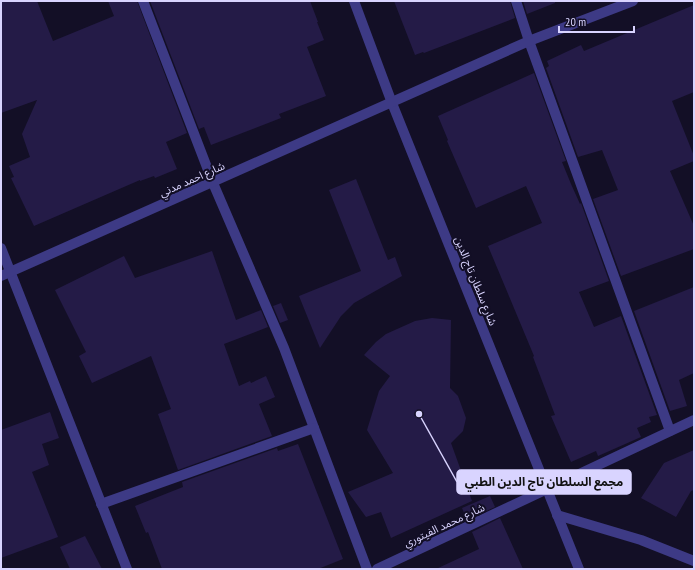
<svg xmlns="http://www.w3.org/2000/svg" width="695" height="570" viewBox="0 0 695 570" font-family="'PT Sans Narrow','Noto Sans Arabic',sans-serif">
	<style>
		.building { fill: #241b47 }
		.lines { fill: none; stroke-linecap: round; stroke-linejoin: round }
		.minor { stroke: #3d3a85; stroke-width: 10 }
		.labels { text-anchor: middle; stroke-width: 4; stroke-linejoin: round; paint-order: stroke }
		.street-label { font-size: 11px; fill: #d9d4ff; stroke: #130f26 }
		.leader { fill: none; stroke: #d9d4ff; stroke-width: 1.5 }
		.callout-dot { fill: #d9d4ff; stroke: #130f26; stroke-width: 1.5 }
		.callout { fill: #d9d4ff; stroke: #d9d4ff; stroke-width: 1.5 }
		.callout-label { font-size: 12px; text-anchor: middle; font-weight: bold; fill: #111 }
	</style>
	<rect width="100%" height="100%" fill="#130f26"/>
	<g class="building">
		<polygon points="1,1 37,1 53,41 114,16 108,1 137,1 187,133 166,142 177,169 155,178 154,176 140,181 140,180 34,226 11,178 14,177 9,166 30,157 22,134 37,100 1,113"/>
		<polygon points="150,1 310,1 318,22 317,22 324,40 307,47 326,96 279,114 281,118 211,145 204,127 199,129"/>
		<polygon points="394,1 510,1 515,18 424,53 423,52 415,55"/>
		<polygon points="523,1 555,1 555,3 527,14"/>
		<polygon points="694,5 694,92 672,101 694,156 694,161 670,171 694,226 694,249 621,276 593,199 618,190 602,150 578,157 546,68 549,66 547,61 581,45 584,51"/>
		<polygon points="534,73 566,161 562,162 571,184 580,204 581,203 609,281 579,292 594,327 621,316 657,415 649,417 651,422 637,428 641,437 598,456 596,451 571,462 551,416 555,415 533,357 534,356 488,246 542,223 526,186 476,208 447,141 448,140 438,116"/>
		<polygon points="356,179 388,260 395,257 402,276 354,303 341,316 320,348 299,296 361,271 329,190"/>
		<polygon points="212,251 236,320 261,310 268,327 224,344 239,386 250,381 251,383 266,376 275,397 259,404 272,436 178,470 158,414 171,409 151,356 92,383 79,356 86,352 55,290 124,256 135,278"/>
		<polygon points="694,287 694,373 679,380 687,406 670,411 634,311"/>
		<polygon points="281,303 288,320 280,323 273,306"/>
		<polygon points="432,318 451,320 450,388 458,396 466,418 463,431 451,443 472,501 391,538 381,512 366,517 348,492 393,473 367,430 379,391 390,376 364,355 376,342 386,334 415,321"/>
		<polygon points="50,412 59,438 42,444 49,465 32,472 58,537 1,558 1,430"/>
		<polygon points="298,444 343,559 318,569 162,569 148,532 146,533 135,506 183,487 182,482 277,448 278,451"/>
		<polygon points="694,450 694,490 691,491 676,517 641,498 664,463"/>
		<polygon points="490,496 495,507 467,520 462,508"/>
		<polygon points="500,518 523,569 436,569 479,549 472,532"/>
		<polygon points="85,536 102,569 70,569 60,547"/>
	</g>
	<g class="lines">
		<g class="minor">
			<polyline points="143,1 213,183 284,348 367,569"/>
			<polyline points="354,1 392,103 579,569"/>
			<polyline points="516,1 529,41 670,431"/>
			<polyline points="1,248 127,569"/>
			<polyline points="1,276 529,41 633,1"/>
			<polyline points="101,504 314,428"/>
			<polyline points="557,515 641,540 694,561"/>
			<polyline points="377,569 694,420"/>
		</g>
	</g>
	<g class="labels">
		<g class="street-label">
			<text transform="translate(192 179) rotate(-24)" y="4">شارع احمد مدني</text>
			<text transform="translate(476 281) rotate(68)" y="4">شارع سلطان تاج الدين</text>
			<text transform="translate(444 525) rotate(-25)" y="4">شارع محمد الفيتوري</text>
		</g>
	</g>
	<path class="leader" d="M419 414L457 482"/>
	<circle class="callout-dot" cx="419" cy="414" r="4"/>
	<rect class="callout" x="457" y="470" width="174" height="24" rx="4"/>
	<g class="callout-label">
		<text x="544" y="486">مجمع السلطان تاج الدين الطبي</text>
	</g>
	<rect width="695" height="570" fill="none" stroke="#d9d4ff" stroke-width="4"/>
	<path d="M559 26v6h75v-6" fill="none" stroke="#d9d4ff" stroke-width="2"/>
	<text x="565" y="26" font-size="12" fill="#d9d4ff" stroke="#130f26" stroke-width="3" paint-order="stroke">20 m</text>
</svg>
